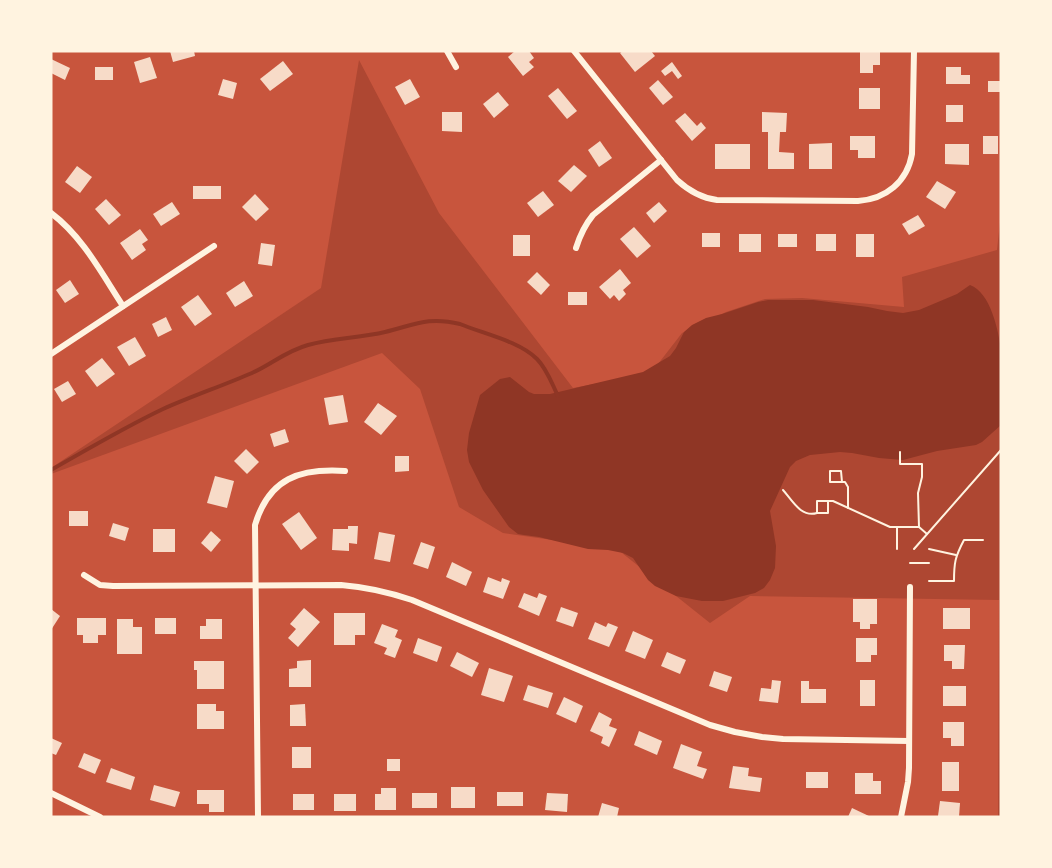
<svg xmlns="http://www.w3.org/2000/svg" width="1052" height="868" viewBox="0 0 1052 868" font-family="'Nunito Sans',sans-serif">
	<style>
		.green { fill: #ae4732 }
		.water { fill: #8f3625 }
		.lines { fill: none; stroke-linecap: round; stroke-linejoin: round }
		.stream { stroke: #8f3625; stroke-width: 4 }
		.building { fill: #f7dbc8 }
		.path { stroke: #fff3e0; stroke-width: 2 }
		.minor { stroke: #fff3e0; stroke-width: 6 }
	</style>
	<rect width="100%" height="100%" fill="#c8553d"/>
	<polygon class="green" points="359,60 439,213 573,388 651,373 682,333 726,312 765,299 802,298 904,307 902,277 997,250 1001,213 1001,817 998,817 999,600 750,596 710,623 617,549 503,533 459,507 420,389 382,353 51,474 51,468 321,288"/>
	<path class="water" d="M 970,285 C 991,293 998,330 1001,349 L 1001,425 L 982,442 L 976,445 L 937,451 L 903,460 L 879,458 L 852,453 L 840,452 L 810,455 L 796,461 L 790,467 L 770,511 L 776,546 L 775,568 L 770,580 L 764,588 L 755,593 L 723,601 L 702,601 L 676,596 L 655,586 L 648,580 L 633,558 L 623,553 L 608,550 L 588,549 L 539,537 L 524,535 L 518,534 L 509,527 L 483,490 L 469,462 L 467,450 L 469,433 L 480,395 L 500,379 L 510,377 L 529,392 L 534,394 L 550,394 L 643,372 L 670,356 L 676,348 L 684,332 L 692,325 L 706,318 L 722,314 L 758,302 L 768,300 L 813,300 L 868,307 L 887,311 L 903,313 L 919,310 L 957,294 Z"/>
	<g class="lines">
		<path class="stream" d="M 51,470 C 88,449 125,427 163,409 C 192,396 222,386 252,373 C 272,364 286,351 308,345 C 333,338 360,338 385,332 C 414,325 428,316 460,324 C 484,334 519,341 537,359 C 547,369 552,384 558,396"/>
	</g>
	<g class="building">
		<polygon points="170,51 194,51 195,56 173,62"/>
		<polygon points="515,51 529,51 534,58 529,62 534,67 523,76 508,57"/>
		<polygon points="623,51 651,51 655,56 635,72 620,53"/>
		<polygon points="860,51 880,51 880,65 873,65 873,73 860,73"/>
		<polygon points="150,57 157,78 140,83 134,62"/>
		<polygon points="51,59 70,68 65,80 51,73"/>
		<polygon points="283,61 293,74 270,91 260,79"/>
		<polygon points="672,62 682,76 678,79 672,71 665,76 661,71"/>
		<rect x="95" y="67" width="18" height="13"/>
		<polygon points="946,67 961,67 961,75 970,75 970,84 946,84"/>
		<polygon points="223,79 237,83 233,99 218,95"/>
		<polygon points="410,79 420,97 405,105 395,87"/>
		<polygon points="658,80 673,97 663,105 649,88"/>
		<rect x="988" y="81" width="13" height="11"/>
		<polygon points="558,88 577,111 567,119 548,96"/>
		<rect x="859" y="88" width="21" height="21"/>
		<polygon points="498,92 509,105 494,118 483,104"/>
		<rect x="946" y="105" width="17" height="17"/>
		<polygon points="442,112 462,112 462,132 442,131"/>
		<polygon points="762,112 787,113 786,132 780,132 779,152 794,153 794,169 768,169 768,132 762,132"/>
		<polygon points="685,113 697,126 701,122 706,128 692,141 675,121"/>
		<polygon points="850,136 875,136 875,158 858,158 858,150 850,150"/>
		<rect x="983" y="136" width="15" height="18"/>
		<polygon points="600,141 612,158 599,167 588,150"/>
		<polygon points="832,143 832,169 809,169 809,144"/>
		<rect x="715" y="144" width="35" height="25"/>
		<polygon points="945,144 969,144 969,165 945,164"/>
		<polygon points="574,165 587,176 571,192 558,181"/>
		<polygon points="77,166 92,177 80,193 65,182"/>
		<polygon points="937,181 956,192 945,209 926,197"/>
		<rect x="193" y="186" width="28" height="13"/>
		<polygon points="543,191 554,205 538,217 527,203"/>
		<polygon points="255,194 269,209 256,221 242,207"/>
		<polygon points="106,199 121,215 109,225 95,209"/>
		<polygon points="172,202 180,214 161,226 153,214"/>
		<polygon points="659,202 667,211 654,223 646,213"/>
		<polygon points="918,215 925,226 909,235 902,224"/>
		<polygon points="634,227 651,246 637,258 620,239"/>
		<polygon points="140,229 148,240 142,244 146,250 132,260 120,243"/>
		<rect x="702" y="233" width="18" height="14"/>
		<rect x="739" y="234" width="22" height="18"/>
		<rect x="778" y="234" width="19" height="13"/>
		<rect x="816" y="234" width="20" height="17"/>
		<rect x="856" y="234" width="18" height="23"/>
		<rect x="513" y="235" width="17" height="21"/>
		<polygon points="261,243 275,245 272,266 258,264"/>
		<polygon points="620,269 631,283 623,290 626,294 619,301 614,295 610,299 599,287"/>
		<polygon points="537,272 550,285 541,295 527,282"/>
		<polygon points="70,280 79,294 65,303 56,290"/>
		<polygon points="244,281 253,296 235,307 226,293"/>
		<rect x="568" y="292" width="19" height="13"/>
		<polygon points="198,295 212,314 195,326 181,307"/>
		<polygon points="166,317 172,330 158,337 152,324"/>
		<polygon points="135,337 146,356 129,366 117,347"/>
		<polygon points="102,358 115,374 97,387 85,371"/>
		<polygon points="68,381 76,394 62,402 54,389"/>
		<polygon points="343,395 348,422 329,425 324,398"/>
		<polygon points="378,403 397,416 381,435 364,422"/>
		<polygon points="285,429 289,442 274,447 270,434"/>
		<polygon points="246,449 259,462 247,474 234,461"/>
		<polygon points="395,456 409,456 409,471 395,472"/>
		<polygon points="215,476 234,481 227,508 207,503"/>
		<rect x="69" y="511" width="19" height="15"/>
		<polygon points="299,512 317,538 301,550 282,524"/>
		<polygon points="113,523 129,528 125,541 109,536"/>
		<polygon points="348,526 358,526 357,544 349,543 349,551 332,550 333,529 348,529"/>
		<rect x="153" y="529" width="22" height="23"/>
		<polygon points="211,531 221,540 211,552 201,543"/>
		<polygon points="379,532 395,535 390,562 374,559"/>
		<polygon points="421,542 435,547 428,569 413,564"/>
		<polygon points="452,562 472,572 466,586 446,577"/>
		<polygon points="488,577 501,582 502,578 510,581 503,599 483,592"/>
		<polygon points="524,593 537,598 539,593 547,596 539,616 518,607"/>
		<polygon points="853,599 877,599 877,624 870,624 870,629 860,629 860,622 853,622"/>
		<polygon points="561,607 578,613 573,627 556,621"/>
		<polygon points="304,608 320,622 298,647 288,638 296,629 290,624"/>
		<rect x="943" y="608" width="27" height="21"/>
		<polygon points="51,609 60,616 51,630"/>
		<polygon points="334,613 365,613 365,635 355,635 355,645 334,645"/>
		<polygon points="77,618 106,618 106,635 98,635 98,643 83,643 83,635 77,635"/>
		<rect x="155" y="618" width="21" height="16"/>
		<polygon points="117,619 133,619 133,627 142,627 142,654 117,654"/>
		<polygon points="206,619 222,619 222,639 200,639 200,626 206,626"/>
		<polygon points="595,622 606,627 608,623 618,627 609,647 588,639"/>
		<polygon points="382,624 398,630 395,637 402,640 395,658 384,654 387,648 374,643"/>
		<polygon points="633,631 653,640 645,659 625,651"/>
		<polygon points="418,638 442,647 437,662 413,653"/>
		<polygon points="856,638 877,638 877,655 871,655 871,662 856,662"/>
		<polygon points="944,645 965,645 964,669 952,669 952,661 944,661"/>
		<polygon points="457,652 479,663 472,677 450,666"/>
		<polygon points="667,652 686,660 680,674 661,666"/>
		<polygon points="311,660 311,687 289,687 289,669 297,668 297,661"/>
		<polygon points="194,661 224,661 224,689 197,689 197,670 194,670"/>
		<polygon points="489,668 513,676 504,702 481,695"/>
		<polygon points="714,671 732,677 727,692 709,686"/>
		<polygon points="772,680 781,681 778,703 759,701 761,688 771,689"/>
		<rect x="860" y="680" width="15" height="26"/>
		<polygon points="801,681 809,681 809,689 826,689 826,703 801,703"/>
		<polygon points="528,685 553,693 548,708 523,700"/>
		<rect x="943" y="686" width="23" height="20"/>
		<polygon points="564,697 583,706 576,723 556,714"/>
		<polygon points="197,704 216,704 216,711 224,711 224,729 197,729"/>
		<polygon points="305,704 306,726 290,726 290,705"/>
		<polygon points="599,712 612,719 609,726 617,729 609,747 601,743 603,737 590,731"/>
		<polygon points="943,722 964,722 964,746 951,746 951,738 943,738"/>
		<polygon points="639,731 662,741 657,755 634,745"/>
		<polygon points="51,738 62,743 56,755 51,753"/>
		<polygon points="681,744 702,752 697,766 707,769 703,779 673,768"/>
		<rect x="292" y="747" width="19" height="21"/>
		<polygon points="84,753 101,760 95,774 78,767"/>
		<rect x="387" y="759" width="13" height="12"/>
		<rect x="942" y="762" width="17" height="29"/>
		<polygon points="733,766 749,768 748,776 762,778 760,792 729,788"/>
		<polygon points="111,768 135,777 131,790 106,782"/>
		<rect x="806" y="772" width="22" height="16"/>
		<polygon points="855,773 873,773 873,781 881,781 881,794 855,794"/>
		<polygon points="154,785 180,792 175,807 150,800"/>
		<rect x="451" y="787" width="24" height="21"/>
		<polygon points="381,788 396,788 396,810 375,810 375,794 381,794"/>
		<polygon points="197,790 224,790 224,812 209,812 209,804 197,804"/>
		<rect x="497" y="792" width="26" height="14"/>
		<rect x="412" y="793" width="25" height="15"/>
		<polygon points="547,793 568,794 567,812 545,810"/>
		<rect x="293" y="794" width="21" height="16"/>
		<rect x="334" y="794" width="22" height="17"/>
		<polygon points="940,801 960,803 959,817 938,816"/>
		<polygon points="602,803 619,808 617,817 598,817"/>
		<polygon points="852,808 871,817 848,817"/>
	</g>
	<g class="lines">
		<g class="path">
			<polyline points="900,452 900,464 922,464 922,477 918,493 919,527"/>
			<polygon points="830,471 841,471 842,482 830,482"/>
			<polyline points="842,482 845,482 848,487 848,508"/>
			<path d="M 783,490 C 792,500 801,518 817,513"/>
			<polyline points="828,501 828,513 817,513 817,501 833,501 890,527 919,527 927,534"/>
			<polyline points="897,528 897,549"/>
			<polyline points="914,549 1001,450"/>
			<polyline points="929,549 956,555"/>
			<polyline points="910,563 929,563"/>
			<path d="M 929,581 L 954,581 C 954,563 955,557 964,540 L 983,540"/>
		</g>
		<g class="minor">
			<polyline points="447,51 456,67"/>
			<path d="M 574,51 L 677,180 C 689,191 701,198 717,200 L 858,201 C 886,199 907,182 912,154 L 914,51"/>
			<path d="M 51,213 C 83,237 102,274 123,306"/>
			<path d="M 576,248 C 580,235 584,226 593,215 L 661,160"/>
			<polyline points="51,354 214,246"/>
			<path d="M 84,575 L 100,585 L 113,586 L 341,585 C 366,587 388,592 412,600 L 710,725 L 735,732 L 762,737 L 783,739 L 909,741"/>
			<polyline points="51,793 100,817"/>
			<path d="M 258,817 L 255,525 C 269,478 300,468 345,471"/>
			<polyline points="901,817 908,782 909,768 910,587"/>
		</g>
	</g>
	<rect width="1052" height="868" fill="none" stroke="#fff3e0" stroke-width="105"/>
</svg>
